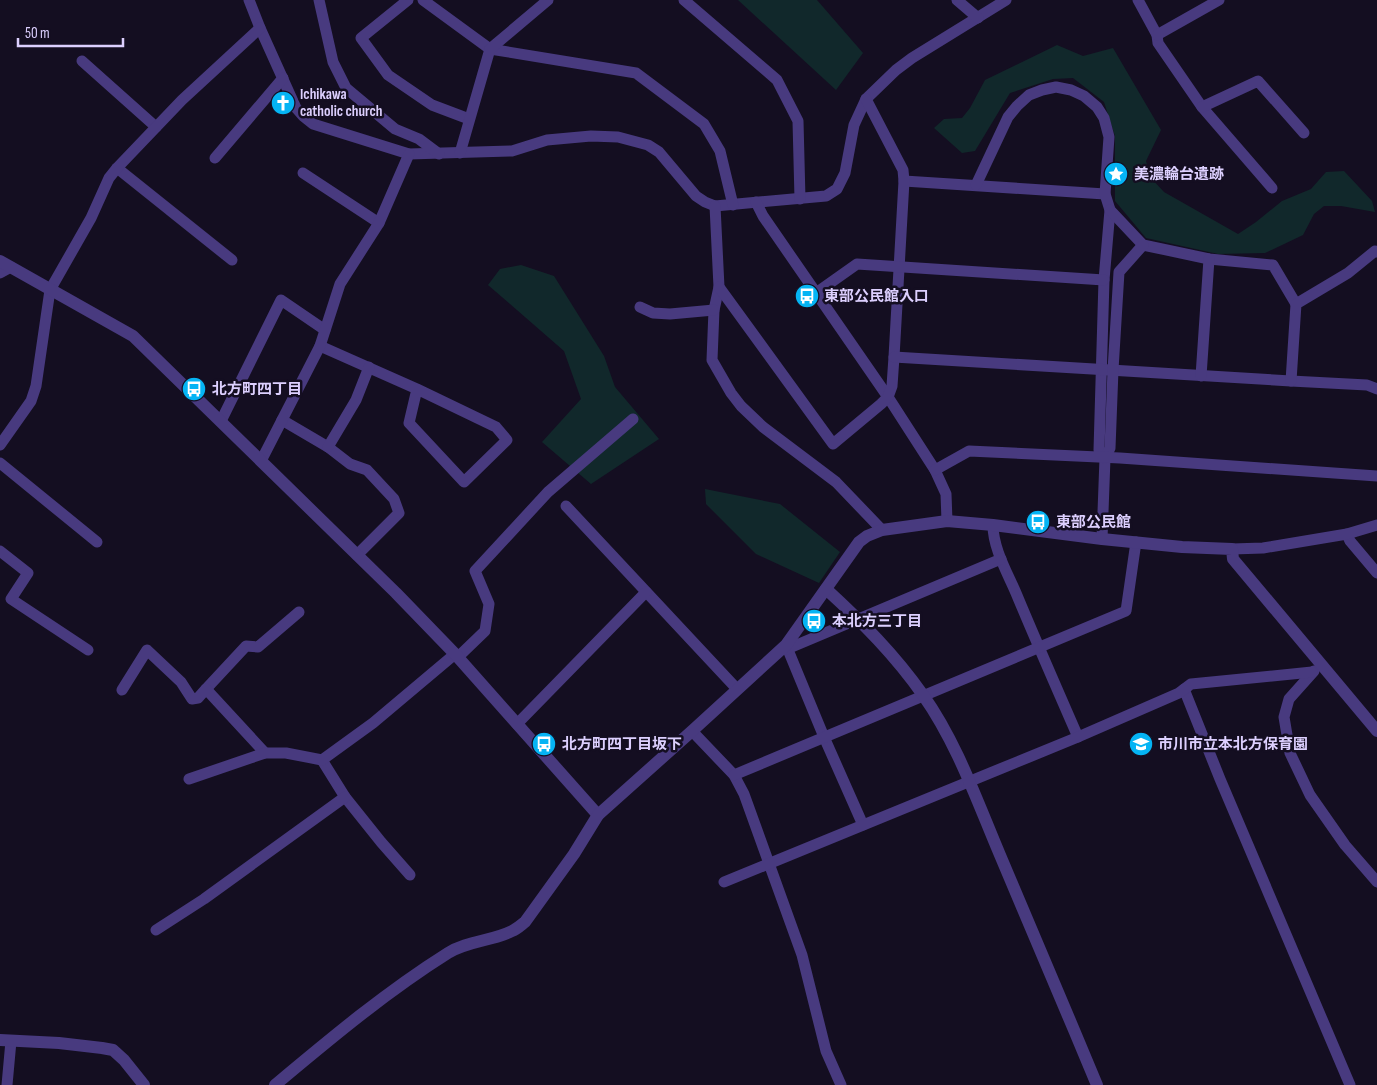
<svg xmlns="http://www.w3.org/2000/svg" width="1377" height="1085" viewBox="0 0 1377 1085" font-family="'Sofia Sans Condensed','Noto Sans JP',sans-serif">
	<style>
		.green { fill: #11282b }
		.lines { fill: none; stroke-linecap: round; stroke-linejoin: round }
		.minor { stroke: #483a7f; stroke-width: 11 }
		.tertiary { stroke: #483a7f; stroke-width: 12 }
		.labels { text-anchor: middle; stroke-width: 5; stroke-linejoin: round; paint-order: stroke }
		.poi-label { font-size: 15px; font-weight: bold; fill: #dccffe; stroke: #140e21; text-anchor: start }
	</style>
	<rect width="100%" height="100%" fill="#140e21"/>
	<g class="green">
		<polygon points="738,0 817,0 863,53 836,90"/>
		<polygon points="1057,45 1083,56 1113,48 1161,130 1146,161 1150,177 1164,192 1238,234 1256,222 1282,201 1311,189 1326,172 1344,171 1372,201 1375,212 1341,206 1324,206 1314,214 1303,235 1265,253 1218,254 1146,238 1115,201 1115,136 1104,102 1073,78 1053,79 1010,93 975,151 962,153 934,128 944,119 962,118 970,108 985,80"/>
		<polygon points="521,265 554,276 604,356 615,387 659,439 591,484 542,442 581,399 564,351 488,285 500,269"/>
		<polygon points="705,489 780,504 840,552 819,583 756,554 706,504"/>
	</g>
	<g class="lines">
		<g class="minor">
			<polyline points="249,0 260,28 296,108 303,116 313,124 409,154 512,151 547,140 591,136 618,137 648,145 659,152 696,196 705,202 715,206 826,196 837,189 845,173 854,125 866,99 896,70 912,58 1006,0"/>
			<polyline points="319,0 333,62 346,88 395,129 419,139 439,154"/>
			<polyline points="408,0 361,38 388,75 432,105 469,119"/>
			<polyline points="423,0 490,49 636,73 704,124 720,151 733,205"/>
			<polyline points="684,0 777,80 798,121 800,199"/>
			<polyline points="957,0 978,18"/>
			<polyline points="1138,0 1157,35 1158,43 1202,107 1272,188"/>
			<polyline points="1157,35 1219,0"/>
			<polyline points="82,61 156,127"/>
			<polyline points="1202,107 1258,81 1304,133"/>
			<polyline points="460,153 490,49 548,0"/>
			<polyline points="215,158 283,78"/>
			<polyline points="117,168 232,260"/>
			<polyline points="303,173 379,223"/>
			<polyline points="904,181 1105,194"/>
			<polyline points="976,185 1008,117 1017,106 1029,95 1042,90 1056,87 1071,90 1084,96 1097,107 1104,118 1109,137 1105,194 1110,210 1104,280 1099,450 1105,458 1102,539"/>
			<polyline points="756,202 763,216 888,397 935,470 946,494 947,521"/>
			<polyline points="715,206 719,287 714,310 712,360 731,393 741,406 763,427 836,482 882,530"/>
			<polyline points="1110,210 1143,245 1209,259 1273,265 1296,304"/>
			<polyline points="0,273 11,267"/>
			<polyline points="719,287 833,444 881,404 888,397 892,386 894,357 904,181 903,170 866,99"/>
			<polyline points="816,293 857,264 1104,280"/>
			<polyline points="640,307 653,313 670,314 714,310"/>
			<polyline points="320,346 417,389 496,427 507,440 464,482 409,423 417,389"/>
			<polyline points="894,357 1291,381 1367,385 1377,389"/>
			<polyline points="1201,376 1209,259"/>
			<polyline points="1291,381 1296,304 1348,273 1375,251 1377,252"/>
			<polyline points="282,420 328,447 350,464 367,470 394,499 399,513 357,555"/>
			<polyline points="221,421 281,300 325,330"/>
			<polyline points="0,445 31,401 36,386 50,290 91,218 109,178 117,168 182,100 260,28"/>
			<polyline points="328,447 356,400 369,367"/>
			<polyline points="1105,458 1110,448 1113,370 1119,272 1143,245"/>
			<polyline points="261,461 320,346 340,284 379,223 409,154"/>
			<polyline points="0,463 97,542"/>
			<polyline points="935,470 969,451 1120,458 1377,476"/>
			<polyline points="566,506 737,689"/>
			<path d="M 993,525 C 993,548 1007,572 1016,593 C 1036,641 1057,689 1078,737"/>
			<polyline points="1347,534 1350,541 1377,573"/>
			<polyline points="1232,549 1263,548 1347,534 1377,525"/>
			<polyline points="0,551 28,573 11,599 88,650"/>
			<polyline points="786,645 824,737 863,825"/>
			<polyline points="787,649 1001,559"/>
			<polyline points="458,657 485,631 489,604 475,571 548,492 633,419"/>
			<polyline points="1314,671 1289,699 1284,717 1290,753 1310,795 1345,845 1377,882"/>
			<polyline points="206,689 246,646 258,647 299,612"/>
			<polyline points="1184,689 1220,779 1350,1085"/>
			<polyline points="122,690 147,650 181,682 192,699 198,698 206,689 265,753"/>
			<polyline points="517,724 646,592"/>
			<polyline points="692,731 734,775 744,794 802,955 826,1051 841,1085"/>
			<polyline points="322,760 345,797 381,842 410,875"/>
			<polyline points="734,775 1126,611 1136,542"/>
			<polyline points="189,779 265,753 286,753 322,760 373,723 455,654"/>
			<polyline points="724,882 1078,737 1179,693 1191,684 1312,672"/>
			<polyline points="156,930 204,899 345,797"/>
			<polyline points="7,1085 11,1041"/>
		</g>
		<g class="tertiary">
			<polyline points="0,261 133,336 396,593 455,654 598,815"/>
			<path d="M 826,589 C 862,622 895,655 923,695 C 957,743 977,801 1000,855 C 1032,931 1065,1008 1097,1085"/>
			<polyline points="0,1040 59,1043 102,1048 113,1050 124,1060 144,1085"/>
			<path d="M 275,1085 C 330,1039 386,992 448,953 C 467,941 492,941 512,931 C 517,929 521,925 525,922 L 574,854 L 598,815 L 692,731 L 786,645 L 859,542 L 867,536 L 882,530 L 947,521 L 993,525 L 1102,539 L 1182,547 L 1232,549 L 1233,559 L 1377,731"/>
		</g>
	</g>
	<defs>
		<g id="church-disc" transform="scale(1.25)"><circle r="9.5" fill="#05b4f4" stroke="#140e21"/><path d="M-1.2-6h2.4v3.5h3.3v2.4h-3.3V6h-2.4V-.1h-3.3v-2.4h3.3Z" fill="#fff"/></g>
		<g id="sight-disc" transform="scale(1.25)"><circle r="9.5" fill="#05b4f4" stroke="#140e21"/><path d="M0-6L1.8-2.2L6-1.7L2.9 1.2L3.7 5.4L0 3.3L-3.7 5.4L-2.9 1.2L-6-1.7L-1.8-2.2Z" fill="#fff"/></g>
		<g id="bus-disc" transform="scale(1.25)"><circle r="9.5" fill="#05b4f4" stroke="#140e21"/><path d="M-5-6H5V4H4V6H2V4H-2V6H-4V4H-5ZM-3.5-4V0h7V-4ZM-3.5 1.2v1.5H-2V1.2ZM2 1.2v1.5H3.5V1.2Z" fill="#fff"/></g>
		<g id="school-disc" transform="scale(1.25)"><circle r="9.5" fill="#05b4f4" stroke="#140e21"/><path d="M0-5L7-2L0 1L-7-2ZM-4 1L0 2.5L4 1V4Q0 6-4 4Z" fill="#fff"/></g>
	</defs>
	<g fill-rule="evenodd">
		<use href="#church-disc" x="283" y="103"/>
		<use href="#sight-disc" x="1116" y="174"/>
		<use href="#bus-disc" x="807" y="296"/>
		<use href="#bus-disc" x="194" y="389"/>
		<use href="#bus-disc" x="1038" y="522"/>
		<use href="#bus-disc" x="814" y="621"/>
		<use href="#bus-disc" x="544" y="744"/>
		<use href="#school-disc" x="1141" y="744"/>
	</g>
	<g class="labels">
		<g class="poi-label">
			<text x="300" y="99">Ichikawa<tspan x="300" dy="17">catholic church</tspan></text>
			<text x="1134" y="179">美濃輪台遺跡</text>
			<text x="824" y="301">東部公民館入口</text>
			<text x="212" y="394">北方町四丁目</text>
			<text x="1056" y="527">東部公民館</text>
			<text x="832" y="626">本北方三丁目</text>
			<text x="562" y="749">北方町四丁目坂下</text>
			<text x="1158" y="749">市川市立本北方保育園</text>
		</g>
	</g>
	<path d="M18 38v8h105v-8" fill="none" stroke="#dccffe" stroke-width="2.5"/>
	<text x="25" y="38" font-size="15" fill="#dccffe" stroke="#140e21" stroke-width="4" paint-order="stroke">50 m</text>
</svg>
